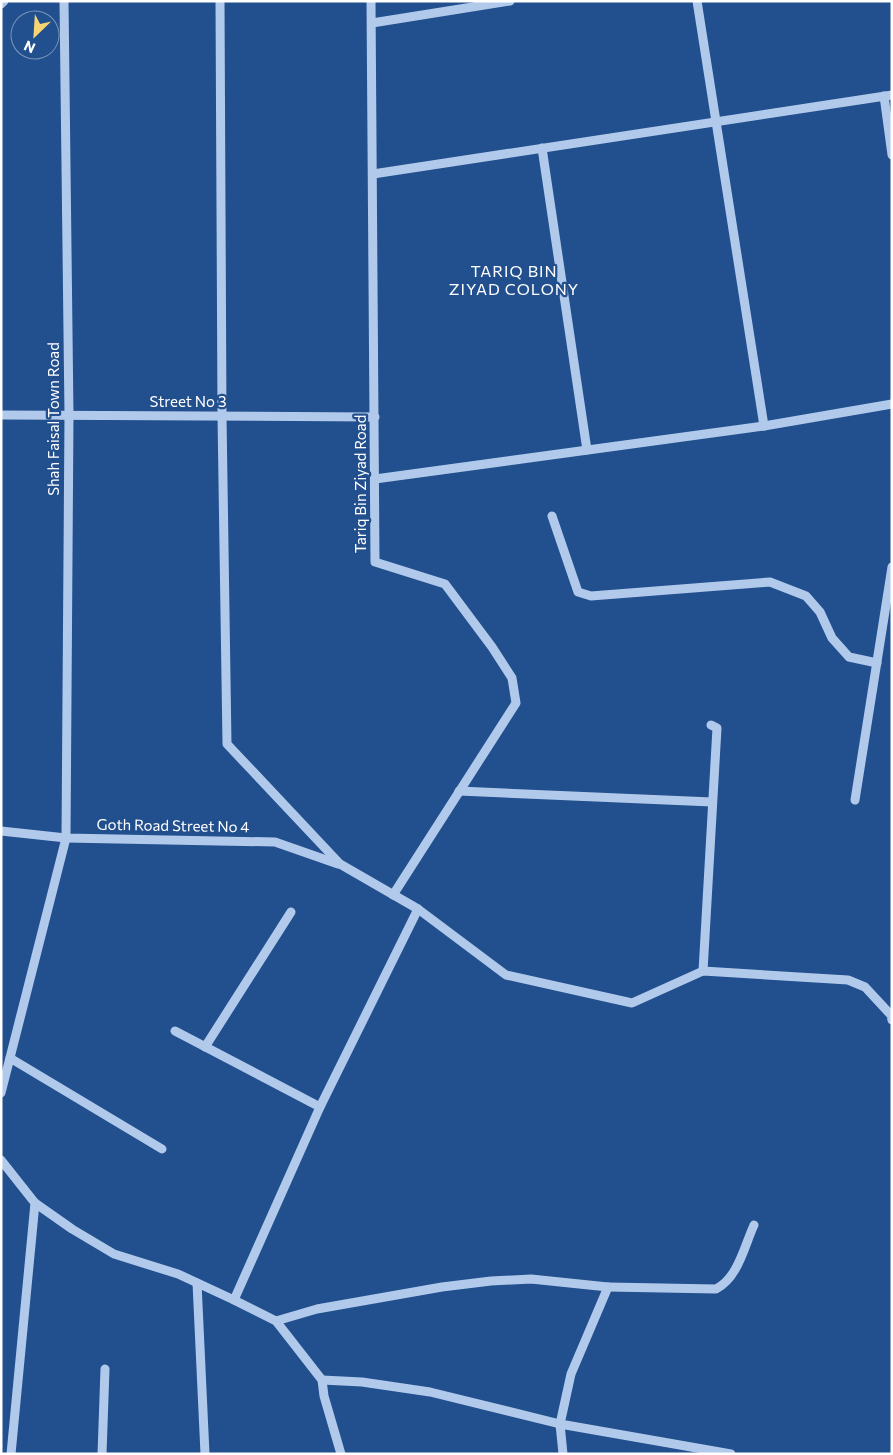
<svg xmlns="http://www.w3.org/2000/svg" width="893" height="1455" viewBox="0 0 893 1455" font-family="Commissioner,sans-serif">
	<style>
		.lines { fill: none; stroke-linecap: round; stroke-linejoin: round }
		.minor { stroke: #b1caeb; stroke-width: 9 }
		.labels { text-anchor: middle; stroke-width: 4.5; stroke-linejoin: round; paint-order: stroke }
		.street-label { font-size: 15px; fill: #fff; stroke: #224f8d }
		.neighbourhood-label { font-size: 16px; letter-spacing: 1px; fill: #fff; stroke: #224f8d }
	</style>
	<rect width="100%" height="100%" fill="#224f8d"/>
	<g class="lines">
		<g class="minor">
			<polyline points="220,1 222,416 227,744 340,864 418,909 506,975 632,1003 703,971 848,980 865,987 891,1015 892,1020"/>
			<polyline points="371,1 375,562 445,584 492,647 512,678 516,703 393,895"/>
			<polyline points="697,1 764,426"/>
			<polyline points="1,4 4,1"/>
			<polyline points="372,23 510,1"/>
			<polyline points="884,96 892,155"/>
			<polyline points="542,148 587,450"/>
			<polyline points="373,174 892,95"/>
			<polyline points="1,415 375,417"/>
			<polyline points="375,479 764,426 892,404"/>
			<polyline points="552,516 578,592 591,596 770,582 806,596 820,612 832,638 849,657 877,663"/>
			<polyline points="459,791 712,802"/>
			<polyline points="855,800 892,567"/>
			<polyline points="1,831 66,838 275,842 338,864"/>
			<polyline points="703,971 717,728 711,725"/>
			<polyline points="175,1031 320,1107"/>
			<polyline points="205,1047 291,912"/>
			<polyline points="10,1058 162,1149"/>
			<polyline points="1,1093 66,838 69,415 64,1"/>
			<polyline points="1,1160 35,1203 11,1454"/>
			<polyline points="35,1203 72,1229 114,1254 178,1274 234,1300 276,1321 322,1380 324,1396 341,1454"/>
			<polyline points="197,1283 205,1454"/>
			<path d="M 608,1287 L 716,1289 C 738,1278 744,1247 754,1225"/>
			<polyline points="234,1300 320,1107 418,909"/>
			<polyline points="276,1321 317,1309 442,1287 491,1281 531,1279 608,1287 571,1374 560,1424 731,1454"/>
			<polyline points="322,1380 362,1382 430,1392 560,1424 563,1454"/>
			<polyline points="102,1454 105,1369"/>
		</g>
	</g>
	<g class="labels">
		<g class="street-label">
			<text x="188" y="407">Street No 3</text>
			<text transform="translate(54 419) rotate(-90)" y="5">Shah Faisal Town Road</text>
			<text transform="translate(361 484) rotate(-90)" y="5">Tariq Bin Ziyad Road</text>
			<text transform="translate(173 826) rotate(1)" y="5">Goth Road Street No 4</text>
		</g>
		<g class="neighbourhood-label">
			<text x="514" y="277">TARIQ BIN<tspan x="514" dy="18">ZIYAD COLONY</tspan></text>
		</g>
	</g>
	<rect width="893" height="1455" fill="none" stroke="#ffffff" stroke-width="5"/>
	<g transform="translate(35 35) rotate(205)"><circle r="24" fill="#224f8d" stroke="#7a95bb"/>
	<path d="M0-4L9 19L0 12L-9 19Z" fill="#f7d374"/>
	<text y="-8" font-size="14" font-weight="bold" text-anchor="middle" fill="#ffffff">N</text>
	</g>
</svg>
